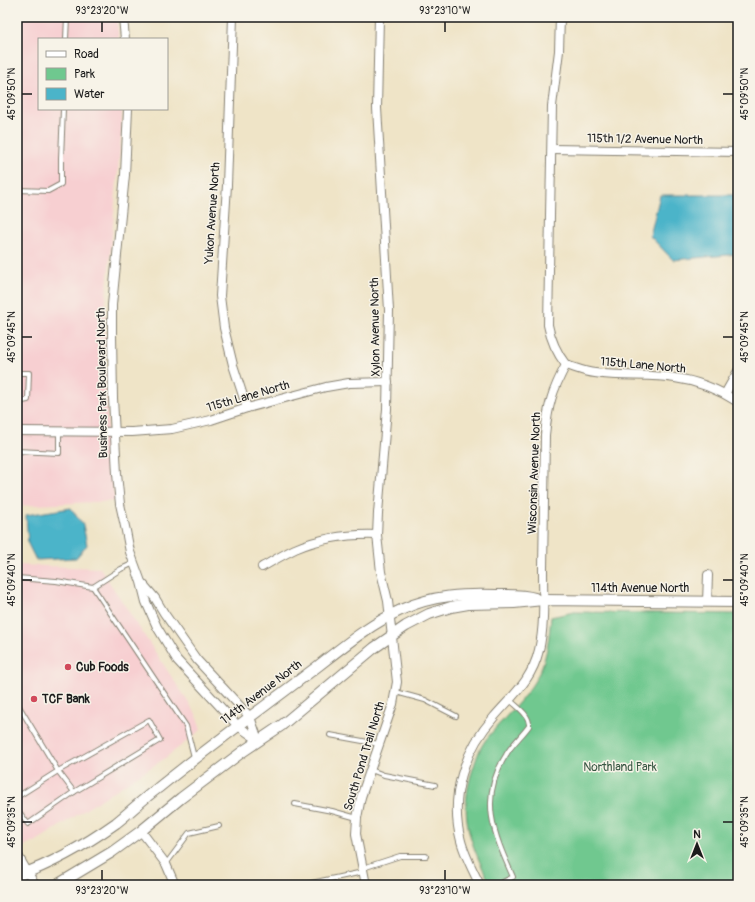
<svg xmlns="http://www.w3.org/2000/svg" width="755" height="902" viewBox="0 0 755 902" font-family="Pangolin,sans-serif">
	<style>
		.built { fill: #f7cfd1 }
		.green { fill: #6fc88f; stroke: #467256 }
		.water { fill: #4bb4c9; stroke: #346872 }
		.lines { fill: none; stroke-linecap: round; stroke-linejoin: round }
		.service-casing { stroke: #868072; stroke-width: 6 }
		.minor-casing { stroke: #868072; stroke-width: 10 }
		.tertiary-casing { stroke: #868072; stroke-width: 12 }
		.service { stroke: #fff; stroke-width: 4 }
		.minor { stroke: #fff; stroke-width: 8 }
		.tertiary { stroke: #fff; stroke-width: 10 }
		.ticks { fill: none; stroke: #1c1c1c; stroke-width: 1.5 }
		.poi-dot { fill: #d1495b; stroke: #f7f3e8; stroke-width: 1.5 }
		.labels { text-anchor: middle; stroke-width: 3; stroke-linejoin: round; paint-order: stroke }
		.street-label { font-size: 12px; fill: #1c1c1c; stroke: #f7f3e8 }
		.poi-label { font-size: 12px; font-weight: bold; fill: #1c1c1c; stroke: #f7f3e8; text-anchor: start }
		.park-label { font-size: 12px; fill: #395844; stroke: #f7f3e8 }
		.neatline { fill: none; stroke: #1c1c1c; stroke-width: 1.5 }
		.ticks-label { font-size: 10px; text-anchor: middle; fill: #1c1c1c }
	</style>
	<rect width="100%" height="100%" fill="#f7f3e8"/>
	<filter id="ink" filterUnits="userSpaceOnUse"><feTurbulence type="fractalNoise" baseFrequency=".025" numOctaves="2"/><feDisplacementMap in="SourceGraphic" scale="8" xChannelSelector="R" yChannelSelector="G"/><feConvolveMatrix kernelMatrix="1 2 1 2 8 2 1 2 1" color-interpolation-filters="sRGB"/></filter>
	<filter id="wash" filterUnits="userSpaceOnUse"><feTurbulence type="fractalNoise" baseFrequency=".012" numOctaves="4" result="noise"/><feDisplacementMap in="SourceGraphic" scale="16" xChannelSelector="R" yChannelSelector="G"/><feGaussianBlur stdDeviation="0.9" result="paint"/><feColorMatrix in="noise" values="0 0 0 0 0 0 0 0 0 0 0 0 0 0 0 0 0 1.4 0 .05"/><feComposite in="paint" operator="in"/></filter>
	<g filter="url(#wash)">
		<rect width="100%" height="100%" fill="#efe4c7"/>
		<g class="built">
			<polygon points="17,17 116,17 119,39 39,39 39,109 122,109 122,127 105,310 108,449 115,501 17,506 17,523"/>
			<polygon points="17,565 100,568 196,714 201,730 164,759 35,842 17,849"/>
		</g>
		<path class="green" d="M 574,612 L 738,614 L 738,885 L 491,885 C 470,844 457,813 474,766 C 477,756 481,745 488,737 C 506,715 527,698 539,673 C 548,655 549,635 551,617 Z"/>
		<g class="water">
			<polygon points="660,195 738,195 738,254 673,260 650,236"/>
			<polygon points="71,508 83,525 87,545 76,558 36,560 28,544 26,515"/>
		</g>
	</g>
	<g filter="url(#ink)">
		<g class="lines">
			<g class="service-casing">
				<g id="service">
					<polyline points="66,39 67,17"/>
					<polyline points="17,190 48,191 61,184 61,158 63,109"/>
					<polyline points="17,373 29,373 28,400 17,402"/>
					<polyline points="17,451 59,453 59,432"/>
					<polyline points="17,578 56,581 93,587 121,569 134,563"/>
					<polyline points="93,587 186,726 194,757"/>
					<polyline points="396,692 425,700 456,716"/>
					<polyline points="17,703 58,771 74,792 28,824 17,809"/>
					<polyline points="330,735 379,744"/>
					<polyline points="371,770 384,775 435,785"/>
					<polyline points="17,797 58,771 149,720 160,740 74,792"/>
					<polyline points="295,804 332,811 357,818"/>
					<polyline points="166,864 189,833 219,826"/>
					<polyline points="363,868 400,856 426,856"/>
					<polyline points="302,885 363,872"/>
					<path d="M 497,885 L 513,877 C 494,834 478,799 506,755 C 512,744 522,736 529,726 C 530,715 518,708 510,700"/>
				</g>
			</g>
			<g class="minor-casing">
				<g id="minor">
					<polyline points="123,17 125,39"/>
					<polyline points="233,17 227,185 220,296 224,328 233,365 247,408"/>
					<path d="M 560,17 L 559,51 L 552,106 L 548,325 C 551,341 556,352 566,365"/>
					<polyline points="128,109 125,175 112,305 112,335 113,398 117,474 120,504 126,531 130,552 141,582 146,602 157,627 177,660 238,726 258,740"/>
					<polyline points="552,149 738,152"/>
					<path d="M 566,365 C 576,368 585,372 595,373 C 622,377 649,374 675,378 C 698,381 719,390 738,402"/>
					<polyline points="725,394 738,371"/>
					<polyline points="17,431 132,432 172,429 211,420 247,408 326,387 349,383 388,382"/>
					<path d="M 262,567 C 273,561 284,554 295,549 C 321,538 349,534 377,535"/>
					<polyline points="143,584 155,598 164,613 197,660 250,717 258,740"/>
					<polyline points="707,602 708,575"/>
					<polyline points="141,831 166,864 175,885"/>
					<polyline points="17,854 35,885"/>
					<polyline points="366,885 356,834 357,818 361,797 393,704 397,682 388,601 381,572 377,535 378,513 387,409 389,310 377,108 379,17"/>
					<path d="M 480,885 C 473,871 465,856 461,841 C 449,796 464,751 494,717 C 513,695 532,680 539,650 C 545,624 543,596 543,569 C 544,524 544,480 545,435 C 548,405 552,391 566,365"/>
				</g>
			</g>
			<g class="tertiary-casing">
				<g id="tertiary">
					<path d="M 17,876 C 52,864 85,845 116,823 C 130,812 143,799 158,788 C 210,746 264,707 318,666 C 345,645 372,623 403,609 C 433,595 464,594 496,595 C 509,595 522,594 535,598"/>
					<polyline points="57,885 112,852 141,831 181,798 242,752 282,725 374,648 406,626 429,614 451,607 468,604 514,603 543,600 738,602"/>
				</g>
			</g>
			<use href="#service" class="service"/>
			<use href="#minor" class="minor"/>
			<use href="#tertiary" class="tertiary"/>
		</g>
	</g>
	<path class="ticks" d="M 102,22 L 102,32M 445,22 L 445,32M 22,94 L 32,94M 723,94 L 733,94M 22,337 L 32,337M 723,337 L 733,337M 22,580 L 32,580M 723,580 L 733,580M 22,822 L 32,822M 723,822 L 733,822M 102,870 L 102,880M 445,870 L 445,880"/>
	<g class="poi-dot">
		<circle cx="68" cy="667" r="4"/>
		<circle cx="34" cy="699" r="4"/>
	</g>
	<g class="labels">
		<g class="street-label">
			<text transform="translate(645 139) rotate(1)" y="4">115th 1/2 Avenue North</text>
			<text transform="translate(212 213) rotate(-86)" y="4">Yukon Avenue North</text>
			<text transform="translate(375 327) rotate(-91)" y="4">Xylon Avenue North</text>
			<text transform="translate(643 365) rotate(5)" y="4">115th Lane North</text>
			<text transform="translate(102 383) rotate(-91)" y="4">Business Park Boulevard North</text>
			<text transform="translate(248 396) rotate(-16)" y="4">115th Lane North</text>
			<text transform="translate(534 473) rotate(-88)" y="4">Wisconsin Avenue North</text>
			<text x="640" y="592">114th Avenue North</text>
			<text transform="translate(261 692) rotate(-37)" y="4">114th Avenue North</text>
			<text transform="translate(364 756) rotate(-73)" y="4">South Pond Trail North</text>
		</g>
		<g class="poi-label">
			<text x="76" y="671">Cub Foods</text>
			<text x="42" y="703">TCF Bank</text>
		</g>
		<g class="park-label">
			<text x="620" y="771">Northland Park</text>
		</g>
	</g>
	<rect width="755" height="902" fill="none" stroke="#f7f3e8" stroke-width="44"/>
	<rect x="38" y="38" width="130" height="72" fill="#f7f3e8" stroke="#9f9d96"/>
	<rect x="46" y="51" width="20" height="6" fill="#ffffff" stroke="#9f9d96"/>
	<text x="74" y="58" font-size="12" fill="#1c1c1c">Road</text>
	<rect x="46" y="68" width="20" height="12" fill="#6fc88f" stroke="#9f9d96"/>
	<text x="74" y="78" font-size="12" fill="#1c1c1c">Park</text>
	<rect x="46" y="88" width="20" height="12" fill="#4bb4c9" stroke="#9f9d96"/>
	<text x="74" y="98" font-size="12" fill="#1c1c1c">Water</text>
	<g transform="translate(697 844)" stroke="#f7f3e8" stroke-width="3" paint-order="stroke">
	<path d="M0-3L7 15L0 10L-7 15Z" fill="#1c1c1c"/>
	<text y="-6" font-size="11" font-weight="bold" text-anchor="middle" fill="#1c1c1c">N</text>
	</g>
	<rect x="22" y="22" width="711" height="858" class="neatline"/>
	<g class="ticks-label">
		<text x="102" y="14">93°23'20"W</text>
		<text x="445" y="14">93°23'10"W</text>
		<text transform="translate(11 94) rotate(-90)" y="4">45°09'50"N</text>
		<text transform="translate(744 94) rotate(-90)" y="4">45°09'50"N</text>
		<text transform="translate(11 337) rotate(-90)" y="4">45°09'45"N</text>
		<text transform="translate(744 337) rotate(-90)" y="4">45°09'45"N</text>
		<text transform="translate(11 580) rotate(-90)" y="4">45°09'40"N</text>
		<text transform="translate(744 580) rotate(-90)" y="4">45°09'40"N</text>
		<text transform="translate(11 822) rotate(-90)" y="4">45°09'35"N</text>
		<text transform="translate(744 822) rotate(-90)" y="4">45°09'35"N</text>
		<text x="102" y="894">93°23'20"W</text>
		<text x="445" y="894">93°23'10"W</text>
	</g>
</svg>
